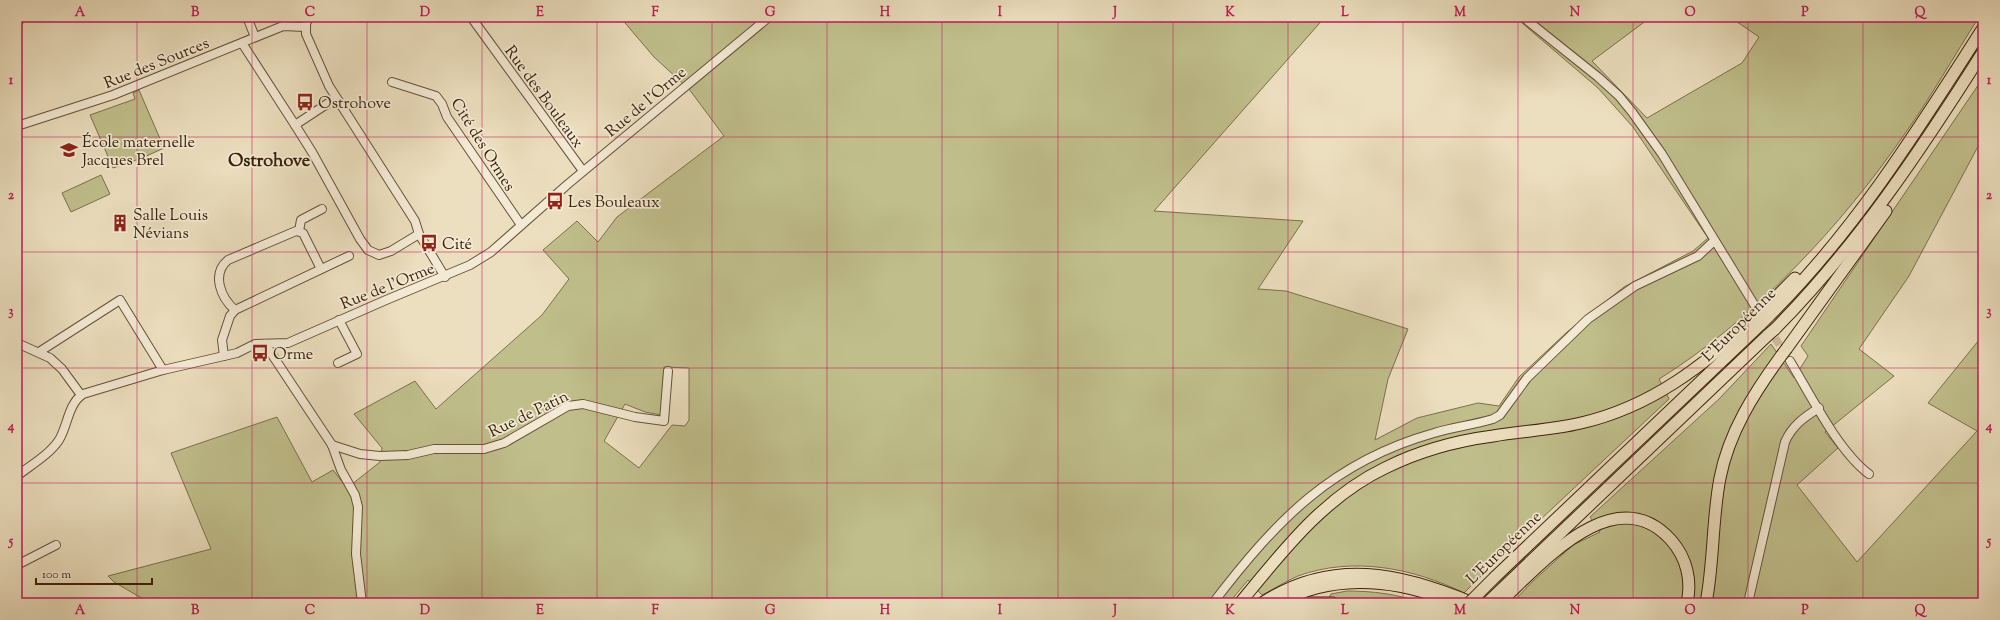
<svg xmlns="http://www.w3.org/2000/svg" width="2000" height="620" viewBox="0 0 2000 620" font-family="'Sorts Mill Goudy',serif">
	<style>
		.green { fill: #c0bf8c; stroke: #7e704a; fill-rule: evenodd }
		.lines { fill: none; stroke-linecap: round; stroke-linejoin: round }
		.minor-tunnel { stroke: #c9b99b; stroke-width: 8; stroke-dasharray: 8 4; stroke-linecap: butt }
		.minor-casing { stroke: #685136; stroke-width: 10 }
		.highway-casing { stroke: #3c2209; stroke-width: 13 }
		.minor { stroke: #f3ead5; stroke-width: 8 }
		.highway { stroke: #ecdfbf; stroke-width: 11 }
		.highway-bridge-casing { stroke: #3c2209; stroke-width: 13; stroke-linecap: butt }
		.highway-bridge { stroke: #ecdfbf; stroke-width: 11 }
		.grid { fill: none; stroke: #c2185b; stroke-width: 1; stroke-opacity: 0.55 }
		.labels { text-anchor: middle; stroke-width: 3.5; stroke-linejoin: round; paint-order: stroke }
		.street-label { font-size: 16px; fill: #3c2209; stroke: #f3ead5 }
		.poi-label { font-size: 16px; fill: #3c2209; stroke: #f3ead5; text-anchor: start }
		.quarter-label { font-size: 18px; font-weight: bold; fill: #3c2209; stroke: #f3ead5 }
		.neatline { fill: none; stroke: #c2185b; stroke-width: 1.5 }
		.grid-label { font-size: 13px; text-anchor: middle; font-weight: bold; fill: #c2185b }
	</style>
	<rect width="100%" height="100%" fill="#ecdfbf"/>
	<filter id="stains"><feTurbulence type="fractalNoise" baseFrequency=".005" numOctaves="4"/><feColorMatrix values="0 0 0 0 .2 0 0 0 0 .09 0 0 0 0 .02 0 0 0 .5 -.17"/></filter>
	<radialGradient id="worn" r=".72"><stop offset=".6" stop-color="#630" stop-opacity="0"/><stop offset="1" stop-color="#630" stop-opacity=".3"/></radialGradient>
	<g class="green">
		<path d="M 620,17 L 1325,17 L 1154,211 L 1303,221 L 1258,289 L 1286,291 L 1408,329 L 1388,379 L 1375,440 L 1417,418 L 1478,403 L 1499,406 L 1519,377 L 1567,332 L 1624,287 L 1693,251 L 1708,238 L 1633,127 L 1598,88 L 1515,17 L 1651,17 L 1592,61 L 1647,118 L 1742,63 L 1759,37 L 1730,17 L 1979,17 C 1954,56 1931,97 1904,135 C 1842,225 1753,321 1659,379 L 1669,399 L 1491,566 L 1464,593 C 1413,568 1353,556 1298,576 C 1286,581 1274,589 1262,595 L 1248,580 L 1229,603 L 150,603 L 114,582 L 108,576 L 211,549 L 171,453 L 277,417 L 312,482 L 333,470 L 347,488 L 380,462 L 382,448 L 354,414 L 415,381 L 436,409 L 542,315 L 569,279 L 543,250 L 577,221 L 598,242 L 617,217 L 724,136 L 689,89 L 654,57 ZM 664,367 L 689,368 L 689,420 L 685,426 L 672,425 L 639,468 L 604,441 L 625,404 L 645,412 L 661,415 Z"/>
		<polygon points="1983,78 1983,137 1909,276 1859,349 1894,376 1825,432 1838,448 1797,485 1857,562 1977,431 1928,403 1983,335 1983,603 1512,603 1532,582 1573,545 1600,532 1590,517 1719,399 1771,344 1794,378 1808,356 1801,346"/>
		<polygon points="139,90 164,148 142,158 113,168 90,115 135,99 133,93"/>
		<polygon points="101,175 110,194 71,212 62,193"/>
		<path d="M 1347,591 C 1373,591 1397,594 1423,603 L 1326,603 L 1331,594 Z"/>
	</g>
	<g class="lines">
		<polyline class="minor-tunnel" points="1762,318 1790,361"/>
		<g class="minor-casing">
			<g id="minor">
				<polyline points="247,17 255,37"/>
				<polyline points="309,17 306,24 306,34 329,86 415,221 419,234 445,277"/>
				<polyline points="471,17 583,171"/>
				<polyline points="1523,17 1598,77 1619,96 1632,112 1662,154 1755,306"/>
				<polyline points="17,23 22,17"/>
				<polyline points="242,43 295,125"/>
				<polyline points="392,82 436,96 442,104 447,117 521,225"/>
				<polyline points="336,98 295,125 312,152 360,239 368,250 379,255 391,251 419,234"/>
				<polyline points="17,126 113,95 283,26 305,27"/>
				<polyline points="299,231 301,220 322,209"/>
				<path d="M 321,269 L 303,233 L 296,231 L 228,260 C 211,274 221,298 235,310 L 349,256"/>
				<polyline points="17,343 50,358 62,369 81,395"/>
				<polyline points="265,344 332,445 341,470 355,495 358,507 356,554 362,603"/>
				<polyline points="39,352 120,300 163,370"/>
				<polyline points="224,356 222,340 230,316 235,310"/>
				<path d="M 1790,361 C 1810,394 1838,451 1869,474"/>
				<polyline points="338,363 357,354 339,320"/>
				<polyline points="332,445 360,454 380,456 408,455 434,449 484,449 504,443 568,406 583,404 635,417 664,421 668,371"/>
				<path d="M 17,476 C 31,465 49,455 59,440 C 68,425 68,404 83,394 L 163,370 L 237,353 L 255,344 L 288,343 L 386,300 L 470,265 L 491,252 L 568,184 L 769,17"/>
				<polyline points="17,565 56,545"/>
				<path d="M 1213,603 C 1276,521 1331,462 1434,433 C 1453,427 1473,425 1493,419 L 1500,415 L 1527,378 L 1588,319 L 1635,286 L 1698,256 L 1714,241"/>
				<path d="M 1748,603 L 1785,442 C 1792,426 1804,417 1819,408"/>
			</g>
		</g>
		<g class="highway-casing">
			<g id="highway">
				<polyline points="1763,310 1795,278"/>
				<path d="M 1768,317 C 1854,232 1918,130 1983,28"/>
				<path d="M 1775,329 C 1857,246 1921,150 1983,52"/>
				<polyline points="1787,348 1886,211"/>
				<polyline points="1495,577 1761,324"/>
				<path d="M 1240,603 C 1282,552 1324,497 1385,468 C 1419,451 1455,441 1493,436 C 1522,431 1552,430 1581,423 C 1651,407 1705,365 1757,316"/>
				<path d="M 1262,603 C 1333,557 1401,573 1473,603"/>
				<path d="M 1279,603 C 1329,575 1388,578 1441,598"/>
				<polyline points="1306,603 1333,603"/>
				<polyline points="1487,603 1768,335"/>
				<path d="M 1499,603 C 1540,566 1614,477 1671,540 C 1687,558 1692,581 1687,603"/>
				<path d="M 1706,603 C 1714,562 1712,519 1720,478 C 1729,432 1754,393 1781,356"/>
			</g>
		</g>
		<use href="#minor" class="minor"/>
		<use href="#highway" class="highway"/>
		<g class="highway-bridge-casing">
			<g id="highway-bridge">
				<polyline points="1757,316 1763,310"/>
				<polyline points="1761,324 1768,317"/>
				<polyline points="1768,335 1775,329"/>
				<polyline points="1781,356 1787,348"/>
				<polyline points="1469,603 1495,577"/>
			</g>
		</g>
		<use href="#highway-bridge" class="highway-bridge"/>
	</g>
	<path class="grid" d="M 137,17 L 137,603M 252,17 L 252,603M 367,17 L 367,603M 482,17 L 482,603M 597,17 L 597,603M 712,17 L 712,603M 827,17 L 827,603M 942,17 L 942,603M 1058,17 L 1058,603M 1173,17 L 1173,603M 1288,17 L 1288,603M 1403,17 L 1403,603M 1518,17 L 1518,603M 1633,17 L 1633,603M 1748,17 L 1748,603M 1863,17 L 1863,603M 17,137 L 1983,137M 17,252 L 1983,252M 17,368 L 1983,368M 17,483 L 1983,483"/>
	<defs>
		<g id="bus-bare" transform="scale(1.38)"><path d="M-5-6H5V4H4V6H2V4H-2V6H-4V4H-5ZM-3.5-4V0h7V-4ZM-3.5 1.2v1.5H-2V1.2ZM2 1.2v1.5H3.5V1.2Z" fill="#8f2418" stroke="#f3ead5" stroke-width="2.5" paint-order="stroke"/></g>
		<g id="school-bare" transform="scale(1.38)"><path d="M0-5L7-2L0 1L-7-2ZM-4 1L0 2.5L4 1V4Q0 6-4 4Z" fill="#8f2418" stroke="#f3ead5" stroke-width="2.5" paint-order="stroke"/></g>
		<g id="building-bare" transform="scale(1.38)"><path d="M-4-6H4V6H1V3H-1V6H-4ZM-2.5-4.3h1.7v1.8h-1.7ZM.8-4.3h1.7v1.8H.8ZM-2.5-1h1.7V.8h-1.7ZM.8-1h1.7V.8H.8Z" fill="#8f2418" stroke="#f3ead5" stroke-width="2.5" paint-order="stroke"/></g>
	</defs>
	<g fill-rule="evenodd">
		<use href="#bus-bare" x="305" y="102"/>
		<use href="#school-bare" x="69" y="150"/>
		<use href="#bus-bare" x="555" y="201"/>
		<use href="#building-bare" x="120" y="223"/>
		<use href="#bus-bare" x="429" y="243"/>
		<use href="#bus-bare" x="260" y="353"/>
	</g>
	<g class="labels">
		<g class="street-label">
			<text transform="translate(156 62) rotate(-22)" y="6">Rue des Sources</text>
			<text transform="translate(545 96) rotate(54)" y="6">Rue des Bouleaux</text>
			<text transform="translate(645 101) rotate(-40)" y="6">Rue de l'Orme</text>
			<text transform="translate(484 144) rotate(58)" y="6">Cité des Ormes</text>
			<text transform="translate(387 285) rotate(-22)" y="6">Rue de l'Orme</text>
			<text transform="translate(1738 324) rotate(-45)" y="6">L'Européenne</text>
			<text transform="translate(528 413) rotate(-26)" y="6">Rue de Patin</text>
			<text transform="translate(1503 547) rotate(-44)" y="6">L'Européenne</text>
		</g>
		<g class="poi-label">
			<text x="318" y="108">Ostrohove</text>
			<text x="82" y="147">École maternelle<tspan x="82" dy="18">Jacques Brel</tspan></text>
			<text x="568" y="207">Les Bouleaux</text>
			<text x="133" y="220">Salle Louis<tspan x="133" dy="18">Névians</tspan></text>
			<text x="442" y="249">Cité</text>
			<text x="273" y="359">Orme</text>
		</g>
		<g class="quarter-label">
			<text x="269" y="166">Ostrohove</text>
		</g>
	</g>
	<rect width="2000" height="620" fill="none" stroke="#ecdfbf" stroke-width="44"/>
	<path d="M36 578v6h116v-6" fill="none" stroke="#3c2209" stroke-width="2"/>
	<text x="42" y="578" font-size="12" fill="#3c2209" stroke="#f3ead5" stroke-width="3" paint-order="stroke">100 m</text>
	<rect x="22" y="22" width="1956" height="576" class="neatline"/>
	<g class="grid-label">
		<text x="80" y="16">A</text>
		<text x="195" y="16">B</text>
		<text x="310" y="16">C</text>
		<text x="425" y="16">D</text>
		<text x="540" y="16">E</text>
		<text x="655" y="16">F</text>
		<text x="770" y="16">G</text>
		<text x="885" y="16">H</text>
		<text x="1000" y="16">I</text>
		<text x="1115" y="16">J</text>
		<text x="1230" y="16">K</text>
		<text x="1345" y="16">L</text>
		<text x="1460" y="16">M</text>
		<text x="1575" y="16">N</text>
		<text x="1690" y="16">O</text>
		<text x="1805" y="16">P</text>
		<text x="1920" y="16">Q</text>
		<text x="11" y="84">1</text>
		<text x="1989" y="84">1</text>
		<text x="11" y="199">2</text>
		<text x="1989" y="199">2</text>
		<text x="11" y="315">3</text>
		<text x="1989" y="315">3</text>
		<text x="11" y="430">4</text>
		<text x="1989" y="430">4</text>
		<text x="11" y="545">5</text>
		<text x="1989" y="545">5</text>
		<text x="80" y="614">A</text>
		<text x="195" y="614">B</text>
		<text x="310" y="614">C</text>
		<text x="425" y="614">D</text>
		<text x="540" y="614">E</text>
		<text x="655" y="614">F</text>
		<text x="770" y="614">G</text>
		<text x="885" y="614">H</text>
		<text x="1000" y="614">I</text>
		<text x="1115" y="614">J</text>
		<text x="1230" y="614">K</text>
		<text x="1345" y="614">L</text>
		<text x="1460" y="614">M</text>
		<text x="1575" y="614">N</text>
		<text x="1690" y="614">O</text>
		<text x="1805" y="614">P</text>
		<text x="1920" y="614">Q</text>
	</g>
	<rect width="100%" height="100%" filter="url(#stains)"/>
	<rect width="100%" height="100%" fill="url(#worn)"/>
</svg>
